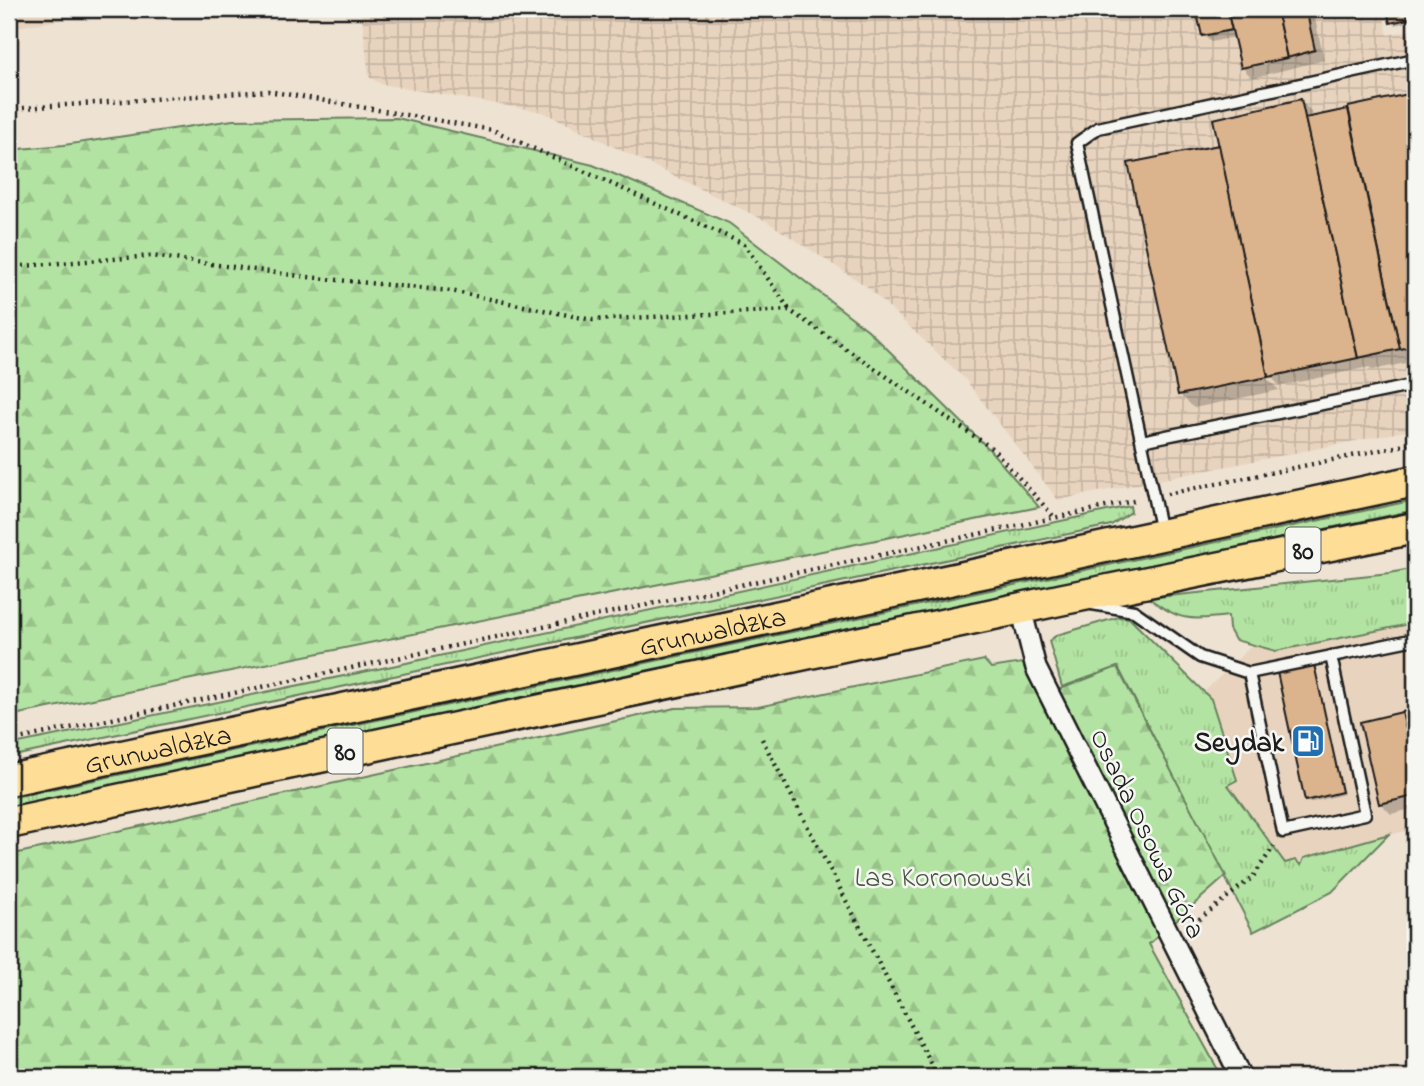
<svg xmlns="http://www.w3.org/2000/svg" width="1424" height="1086" viewBox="0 0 1424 1086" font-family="'Indie Flower',sans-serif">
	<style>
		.built { fill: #e8d4be }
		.industrial { fill: url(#industrial-grid) }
		.grass { fill: url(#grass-tufts); stroke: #68805f; stroke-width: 2 }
		.forest { fill: url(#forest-firs); stroke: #68805f; stroke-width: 2 }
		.shadow { fill: #0003 }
		.building { fill: #dbb38c; stroke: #1c1c1c; stroke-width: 2 }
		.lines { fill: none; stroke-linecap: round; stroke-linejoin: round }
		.service-casing { stroke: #1c1c1c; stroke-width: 15 }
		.minor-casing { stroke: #1c1c1c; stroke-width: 24 }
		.primary-casing { stroke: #1c1c1c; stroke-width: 35 }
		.path { stroke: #1c1c1c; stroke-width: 4.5; stroke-dasharray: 2 5; stroke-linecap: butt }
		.service { stroke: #f6f6f2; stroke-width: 10 }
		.minor { stroke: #f6f6f2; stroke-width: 19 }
		.primary { stroke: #fedd96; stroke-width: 30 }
		.labels { text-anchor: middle; stroke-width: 5; stroke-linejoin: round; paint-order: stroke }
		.shield { fill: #f6f6f2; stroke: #5d5d5c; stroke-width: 2 }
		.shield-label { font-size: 26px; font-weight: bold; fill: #1c1c1c }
		.street-label { font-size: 28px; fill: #1c1c1c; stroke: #f6f6f2 }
		.poi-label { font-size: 28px; font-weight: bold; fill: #1c1c1c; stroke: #f6f6f2; text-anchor: end }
		.park-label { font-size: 28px; fill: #495844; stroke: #f6f6f2 }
	</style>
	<defs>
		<pattern id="industrial-grid" width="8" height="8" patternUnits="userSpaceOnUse" patternTransform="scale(1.75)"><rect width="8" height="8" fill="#e8d4be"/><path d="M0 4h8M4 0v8" fill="none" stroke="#c6b5a3"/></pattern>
		<pattern id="grass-tufts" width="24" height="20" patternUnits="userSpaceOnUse" patternTransform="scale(1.75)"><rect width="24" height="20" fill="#b3e3a2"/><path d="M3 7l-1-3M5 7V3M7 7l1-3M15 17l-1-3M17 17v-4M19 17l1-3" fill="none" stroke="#99c28b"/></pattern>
		<pattern id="forest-firs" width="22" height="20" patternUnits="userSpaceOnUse" patternTransform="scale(1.75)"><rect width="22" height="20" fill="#b3e3a2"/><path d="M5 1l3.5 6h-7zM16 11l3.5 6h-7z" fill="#99c28b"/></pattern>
	</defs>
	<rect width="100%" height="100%" fill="#eee2d3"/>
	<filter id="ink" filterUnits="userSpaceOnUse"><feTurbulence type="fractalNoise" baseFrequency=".0143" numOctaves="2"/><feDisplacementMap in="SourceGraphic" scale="14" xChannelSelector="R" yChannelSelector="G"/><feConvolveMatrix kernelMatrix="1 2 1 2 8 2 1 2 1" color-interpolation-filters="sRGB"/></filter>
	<g filter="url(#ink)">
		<g class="built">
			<polygon points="9,9 135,9 9,28"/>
			<polygon points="1415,617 1415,828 1280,867 1221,784 1193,703 1256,641"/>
		</g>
		<polygon class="industrial" points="361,9 1382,9 1388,35 1415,29 1415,429 1058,500 965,379 866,286 766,221 543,112 381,84 369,77"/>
		<g class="grass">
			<polygon points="1415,500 1415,510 9,807 9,798"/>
			<polygon points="1130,506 1131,512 1111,525 9,757 9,745 397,665"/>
			<path d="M 1415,568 L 1415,623 L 1276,651 L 1235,640 L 1229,629 L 1228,616 C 1190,620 1180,622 1149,598 L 1390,573 Z"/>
			<polygon points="1119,617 1129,618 1211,699 1237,780 1228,785 1285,863 1295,860 1301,865 1304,858 1389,834 1332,892 1253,932 1118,667 1062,687 1049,641 1057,635"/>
		</g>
		<g class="forest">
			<polygon points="397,118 593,165 729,223 868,330 989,449 1039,507 9,716 9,150 64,145 233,120"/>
			<polygon points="984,660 991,668 1022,663 1040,697 1117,667 1226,876 1149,944 1222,1077 9,1077 9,855 675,708 758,707"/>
		</g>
		<g class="shadow">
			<polygon points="1198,9 1313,9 1324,60 1252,78 1242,67 1235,37 1211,42 1204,36"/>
			<polygon points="1386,9 1407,9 1409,22 1395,25"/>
			<polygon points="1415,94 1415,361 1373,370 1369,367 1280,386 1263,369 1260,372 1279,390 1194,408 1180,394 1221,146 1300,101 1311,111 1312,118"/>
			<polygon points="1314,666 1344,794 1309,803 1306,800"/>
			<polygon points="1415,711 1415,808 1391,814 1380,803 1362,723"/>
		</g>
		<g class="building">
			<polygon points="1196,9 1227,9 1232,30 1202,36"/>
			<polygon points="1227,9 1276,9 1287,58 1241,68"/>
			<polygon points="1276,9 1306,9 1315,50 1287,58"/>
			<polygon points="1405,9 1408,19 1390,23 1387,11"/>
			<polygon points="1413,93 1415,346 1400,349 1348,107"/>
			<polygon points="1301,99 1358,358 1268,377 1213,119"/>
			<polygon points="1348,109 1400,349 1358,358 1305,118"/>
			<polygon points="1219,145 1268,377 1178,395 1128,163"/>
			<polygon points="1314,664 1342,792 1305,801 1277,672"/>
			<polygon points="1415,709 1415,769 1402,712"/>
			<polygon points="1402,712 1415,770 1415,796 1379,804 1360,722"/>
		</g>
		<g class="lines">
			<g class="service-casing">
				<g id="service">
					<polyline points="1142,441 1415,385"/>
					<polyline points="1161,532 1077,143 1098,128 1415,59"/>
					<polyline points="1092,604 1134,611 1200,657 1249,673 1415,639"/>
					<polyline points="1249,673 1283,832 1365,814 1331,656"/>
				</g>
			</g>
			<g class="minor-casing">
				<polyline id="minor" points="1021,608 1036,668 1241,1077"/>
			</g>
			<g class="primary-casing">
				<g id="primary">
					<path id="s1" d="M 9,780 L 1415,481"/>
					<polyline points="9,823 1064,599 1415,528"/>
				</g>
			</g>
			<g class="path">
				<polyline points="9,109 268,91 493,130 744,244 789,309"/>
				<polyline points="9,267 152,256 307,277 451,291 592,320 789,310 993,449 1055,518"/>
				<polyline points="1167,494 1415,443"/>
				<polyline points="762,739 938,1077"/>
				<polyline points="9,741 1138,500"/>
				<polyline points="1188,928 1253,877 1274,846"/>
			</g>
			<use href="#service" class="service"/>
			<use href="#minor" class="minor"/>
			<use href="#primary" class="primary"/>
		</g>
	</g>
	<defs>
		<g id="fuel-square" transform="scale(1.75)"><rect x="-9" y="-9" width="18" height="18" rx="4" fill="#1f6fb2" stroke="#f6f6f2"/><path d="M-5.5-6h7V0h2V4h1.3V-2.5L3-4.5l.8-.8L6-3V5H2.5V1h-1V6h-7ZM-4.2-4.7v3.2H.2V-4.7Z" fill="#fff"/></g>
	</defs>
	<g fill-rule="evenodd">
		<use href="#fuel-square" x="1308" y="741"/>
	</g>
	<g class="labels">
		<g class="shield">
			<rect x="1285.5" y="527.5" width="35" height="45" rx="5"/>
			<rect x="327.5" y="728.5" width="35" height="45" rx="5"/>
		</g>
		<g class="shield-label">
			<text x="1303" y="559">80</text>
			<text x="345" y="760">80</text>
		</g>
		<g class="street-label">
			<text dy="10" stroke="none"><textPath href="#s1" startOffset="719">Grunwaldzka</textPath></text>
			<text dy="10" stroke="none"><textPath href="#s1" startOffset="152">Grunwaldzka</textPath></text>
			<text transform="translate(1149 833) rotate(64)" y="10">Osada Osowa Góra</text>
		</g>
		<g class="poi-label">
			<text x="1284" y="751">Seydak</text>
		</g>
		<g class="park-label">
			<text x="943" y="886">Las Koronowski</text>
		</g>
	</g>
	<rect width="1424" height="1086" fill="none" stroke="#f6f6f2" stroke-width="35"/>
	<rect x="18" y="18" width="1389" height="1051" fill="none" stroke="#1c1c1c" stroke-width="2.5" filter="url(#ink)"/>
</svg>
